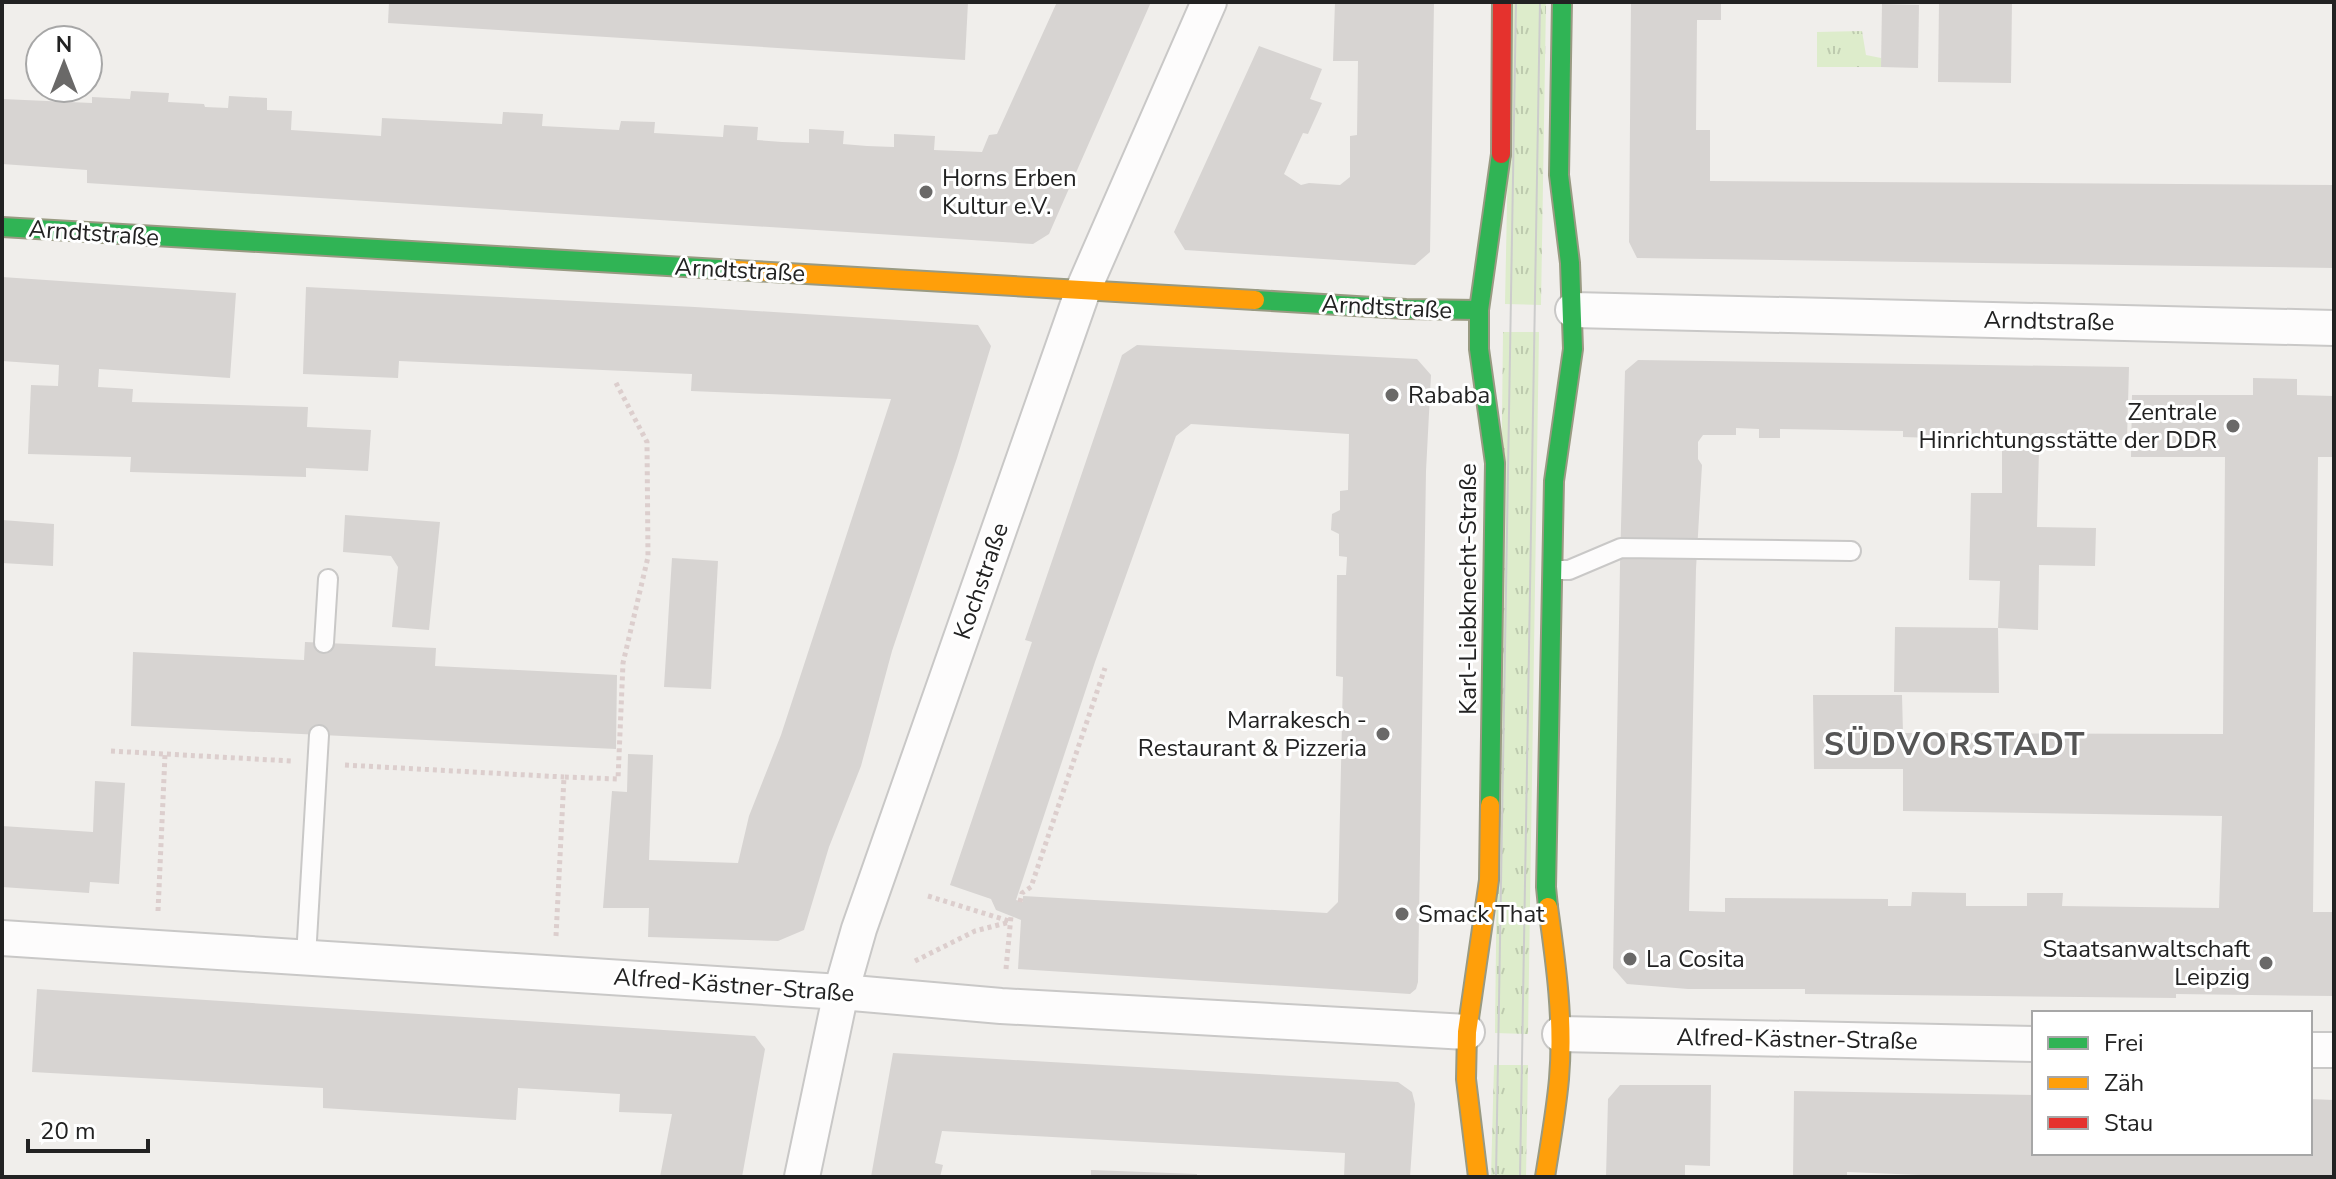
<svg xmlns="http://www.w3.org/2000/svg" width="2336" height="1179" viewBox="0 0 2336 1179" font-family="'Nunito Sans',sans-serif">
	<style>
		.grass { fill: url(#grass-tufts) }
		.building { fill: #d7d4d2; fill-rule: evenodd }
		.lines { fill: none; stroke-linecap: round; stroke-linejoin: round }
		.lane-casing { stroke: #c9c8c7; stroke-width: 22 }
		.street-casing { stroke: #c9c8c7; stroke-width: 38 }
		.fast-casing { stroke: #999a82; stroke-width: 22 }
		.slow-casing { stroke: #999a82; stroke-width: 22 }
		.jam-casing { stroke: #999a82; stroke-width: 22 }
		.path { stroke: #dccecd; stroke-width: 5; stroke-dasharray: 4 4; stroke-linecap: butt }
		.lane { stroke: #fdfcfc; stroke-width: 18 }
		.street { stroke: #fdfcfc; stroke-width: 34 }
		.fast { stroke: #30b455; stroke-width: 18 }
		.slow { stroke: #ff9f0a; stroke-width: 18 }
		.jam { stroke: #e5322d; stroke-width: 18 }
		.tram { stroke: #ccc; stroke-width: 2 }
		.poi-dot { fill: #6a6968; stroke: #fff; stroke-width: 3 }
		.labels { text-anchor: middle; stroke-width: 6; stroke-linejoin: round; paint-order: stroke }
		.poi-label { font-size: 24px; fill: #222; stroke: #fff; text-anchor: start }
		.street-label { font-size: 24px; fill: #222; stroke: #fff }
		.district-label { font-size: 32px; font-weight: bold; letter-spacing: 2px; fill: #555; stroke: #fff }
	</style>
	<defs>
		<pattern id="grass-tufts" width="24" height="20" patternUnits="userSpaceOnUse" patternTransform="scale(2)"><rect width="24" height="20" fill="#ddeccb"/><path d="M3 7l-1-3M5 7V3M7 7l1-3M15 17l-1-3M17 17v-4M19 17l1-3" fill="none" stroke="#bdcaae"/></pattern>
	</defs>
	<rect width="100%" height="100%" fill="#f0eeeb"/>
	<g class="grass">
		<polygon points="1511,2 1546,2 1541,305 1505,304"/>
		<polygon points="1862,31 1866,55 1881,58 1881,67 1817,67 1817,32"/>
		<polygon points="1503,332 1539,332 1528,1034 1495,1033"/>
		<polygon points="1494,1065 1528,1065 1526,1177 1491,1177"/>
	</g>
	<g class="building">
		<polygon points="389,2 968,2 965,60 388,23"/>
		<polygon points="1057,2 1151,2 1049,234 1033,244 87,183 87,170 2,164 2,99 92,103 92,97 130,99 131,91 169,93 168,102 204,104 205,107 228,108 229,96 267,98 267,110 292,111 291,130 381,136 382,118 502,124 503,112 543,114 542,126 619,130 621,121 655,122 654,133 723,137 724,125 758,127 757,140 782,142 809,143 809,129 844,131 843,144 867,146 894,147 894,134 935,136 934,150 982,152 989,135 997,134"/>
		<polygon points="1335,2 1434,2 1430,252 1415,265 1185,250 1174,232 1259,46 1322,69 1310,99 1322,103 1308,134 1303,133 1284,174 1301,185 1309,183 1340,185 1350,177 1350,136 1357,135 1358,61 1333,61"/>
		<polygon points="1631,2 1721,2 1721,20 1697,20 1696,130 1710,130 1710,181 2334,185 2334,268 1637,258 1629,242"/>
		<polygon points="1939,2 2012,2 2011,83 1938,82"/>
		<polygon points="1882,4 1919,5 1918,68 1881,67"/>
		<polygon points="2,277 236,293 230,378 99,369 98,387 133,389 132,402 308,407 307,427 371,430 368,471 306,468 306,477 130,472 131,457 28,454 31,385 58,386 59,365 2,361"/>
		<polygon points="306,287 695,307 978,325 991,346 957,458 892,651 861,766 829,847 804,930 778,941 648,937 649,908 603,908 612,791 627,792 628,754 653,755 649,860 738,863 749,816 781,735 891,399 691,391 692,374 399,361 398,378 303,374"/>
		<path d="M 1137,345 L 1417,359 L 1431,375 L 1426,471 L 1418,982 L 1416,989 L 1410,994 L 1018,969 L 1021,920 L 996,910 L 991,899 L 950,885 L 1032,642 L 1025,640 L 1112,385 L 1122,355 ZM 1191,424 L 1349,434 L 1348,490 L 1340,491 L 1340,510 L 1332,514 L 1331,530 L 1339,534 L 1339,556 L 1347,557 L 1346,575 L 1337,575 L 1336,676 L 1343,677 L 1338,902 L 1327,913 L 1023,896 L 1023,902 L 1016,900 L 1095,662 L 1176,436 Z"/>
		<polygon points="1638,360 2129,367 2127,440 2072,440 2072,444 2035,443 2035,439 1973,438 1973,448 1934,447 1934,438 1903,437 1903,431 1780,429 1780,438 1759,438 1759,429 1736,428 1736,435 1703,435 1698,442 1698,459 1702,465 1696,569 1689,911 1725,912 1725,898 1888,899 1888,906 1911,906 1912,892 1966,893 1966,906 2027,906 2027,893 2063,893 2062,906 2219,908 2222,816 1903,811 1903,769 1814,769 1813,695 1902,695 1903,733 2223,734 2225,457 2131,457 2132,395 2253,395 2253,378 2297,379 2297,395 2334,396 2334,457 2318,457 2313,912 2334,912 2334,996 2176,994 2176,998 1805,994 1805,989 1688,989 1627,984 1613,968 1620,565 1625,371"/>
		<polygon points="2002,449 2039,450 2037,527 2096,528 2095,566 2039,565 2038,630 1998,628 1999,693 1894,692 1895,627 1998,628 2000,581 1969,580 1971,493 2002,493"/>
		<polygon points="345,515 440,522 429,630 392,627 398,567 391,556 343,552"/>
		<polygon points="2,520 54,524 53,566 2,563"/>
		<polygon points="672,558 718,561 711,689 664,687"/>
		<polygon points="305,642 436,648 435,666 617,675 616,749 131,726 133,652 304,660"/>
		<polygon points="95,781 125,783 119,884 90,882 89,893 2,887 2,826 93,832"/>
		<polygon points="37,989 755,1036 765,1049 742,1177 660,1177 672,1114 619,1112 620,1094 518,1088 516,1120 323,1108 323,1088 32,1072"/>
		<polygon points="893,1053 1398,1082 1412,1092 1415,1104 1410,1177 1344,1177 1345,1153 942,1131 935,1163 943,1165 940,1177 871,1177"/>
		<polygon points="1620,1085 1711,1085 1710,1166 1685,1165 1685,1177 1606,1177 1608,1099"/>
		<polygon points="1794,1091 2034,1095 2034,1153 2310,1153 2310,1099 2334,1100 2334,1177 1968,1177 1847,1172 1847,1177 1793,1177"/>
		<polygon points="1091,1170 1197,1174 1197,1177 1091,1177"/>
	</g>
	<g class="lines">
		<g class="lane-casing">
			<g id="lane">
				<polyline points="1553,570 1569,570 1621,548 1851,551"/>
				<polyline points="324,643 328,579"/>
				<polyline points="306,957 319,735"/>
			</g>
		</g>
		<g class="street-casing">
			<g id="street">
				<polyline points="1573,310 2334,328"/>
				<polyline points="2,938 841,992 1001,1006 1467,1032"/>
				<polyline points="1560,1034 2034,1044"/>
				<polyline points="2310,1050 2334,1050"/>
				<polyline points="802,1177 841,992 859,929 1083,290 1209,2"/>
			</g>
		</g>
		<g class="fast-casing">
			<g id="fast">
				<polyline points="2,227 736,270"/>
				<polyline points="1255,300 1406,309 1479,310"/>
				<polyline points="1490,805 1495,463 1479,349 1479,310 1501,154"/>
				<polyline points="1548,907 1546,887 1554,481 1573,349 1570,263 1559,175 1562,2"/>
			</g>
		</g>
		<g class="slow-casing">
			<g id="slow">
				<polyline points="736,270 1255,300"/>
				<polyline points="1478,1177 1466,1079 1467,1032 1489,880 1490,805"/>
				<path d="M 1545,1177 C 1550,1145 1556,1112 1559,1079 C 1564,1021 1556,964 1548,907"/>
			</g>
		</g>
		<g class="jam-casing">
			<polyline id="jam" points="1501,154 1502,2"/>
		</g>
		<g class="path">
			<polyline points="111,751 291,761"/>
			<polyline points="345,765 564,777"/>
			<polyline points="928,896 1009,921"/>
			<polyline points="1020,902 1022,893 1031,887 1105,668"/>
			<polyline points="158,911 165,755"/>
			<polyline points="556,936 564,777 618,779 623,663 648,557 647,442 615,381"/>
			<polyline points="915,961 975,931 1010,922"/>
			<polyline points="1006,969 1011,916"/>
		</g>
		<use href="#lane" class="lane"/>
		<use href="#street" class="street"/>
		<use href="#fast" class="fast"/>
		<use href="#slow" class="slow"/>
		<use href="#jam" class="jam"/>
		<g class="tram">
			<polyline points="1496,1177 1516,2"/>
			<polyline points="1520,1177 1540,2"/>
		</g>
	</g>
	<g class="poi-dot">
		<circle cx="926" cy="192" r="8"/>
		<circle cx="1392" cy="395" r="8"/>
		<circle cx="2233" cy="426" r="8"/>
		<circle cx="1383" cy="734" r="8"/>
		<circle cx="1402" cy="914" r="8"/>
		<circle cx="1630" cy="959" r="8"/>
		<circle cx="2266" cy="963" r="8"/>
	</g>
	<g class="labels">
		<g class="poi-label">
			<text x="942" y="186">Horns Erben<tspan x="942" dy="28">Kultur e.V.</tspan></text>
			<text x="1408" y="403">Rababa</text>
			<text x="2217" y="420" text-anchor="end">Zentrale<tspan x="2217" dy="28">Hinrichtungsstätte der DDR</tspan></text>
			<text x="1367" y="728" text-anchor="end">Marrakesch -<tspan x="1367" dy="28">Restaurant &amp; Pizzeria</tspan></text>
			<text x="1418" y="922">Smack That</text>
			<text x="2250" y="957" text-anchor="end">Staatsanwaltschaft<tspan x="2250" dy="28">Leipzig</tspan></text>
			<text x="1646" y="967">La Cosita</text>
		</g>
		<g class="street-label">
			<text transform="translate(94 233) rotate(4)" y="8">Arndtstraße</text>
			<text transform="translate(740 270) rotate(3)" y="8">Arndtstraße</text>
			<text transform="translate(1387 307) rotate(3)" y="8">Arndtstraße</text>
			<text transform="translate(2049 321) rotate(1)" y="8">Arndtstraße</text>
			<text transform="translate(981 581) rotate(-71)" y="8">Kochstraße</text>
			<text transform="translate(1468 589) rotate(-90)" y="8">Karl-Liebknecht-Straße</text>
			<text transform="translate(734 985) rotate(4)" y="8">Alfred-Kästner-Straße</text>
			<text transform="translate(1797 1039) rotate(1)" y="8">Alfred-Kästner-Straße</text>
		</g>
		<g class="district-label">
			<text x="1955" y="755">SÜDVORSTADT</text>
		</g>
	</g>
	<rect width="2336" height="1179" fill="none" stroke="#222222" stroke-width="8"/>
	<rect x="2032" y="1011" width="280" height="144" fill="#ffffff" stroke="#a7a7a7" stroke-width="2"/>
	<rect x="2048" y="1037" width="40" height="12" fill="#30b455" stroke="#a7a7a7" stroke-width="2"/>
	<text x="2104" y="1051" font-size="24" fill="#222222">Frei</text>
	<rect x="2048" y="1077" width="40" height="12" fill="#ff9f0a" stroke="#a7a7a7" stroke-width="2"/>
	<text x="2104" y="1091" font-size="24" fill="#222222">Zäh</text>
	<rect x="2048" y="1117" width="40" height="12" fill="#e5322d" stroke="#a7a7a7" stroke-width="2"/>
	<text x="2104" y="1131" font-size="24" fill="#222222">Stau</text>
	<g transform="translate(64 64)"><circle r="38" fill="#ffffff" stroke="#a7a7a7" stroke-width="2"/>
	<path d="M0-6L14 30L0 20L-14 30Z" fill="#6a6968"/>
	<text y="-12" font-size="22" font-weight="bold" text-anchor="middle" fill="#222222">N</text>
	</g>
	<path d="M28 1139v12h120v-12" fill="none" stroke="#222222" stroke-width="4"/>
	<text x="40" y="1139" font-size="24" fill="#222222" stroke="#ffffff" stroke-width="6" paint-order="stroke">20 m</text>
</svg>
